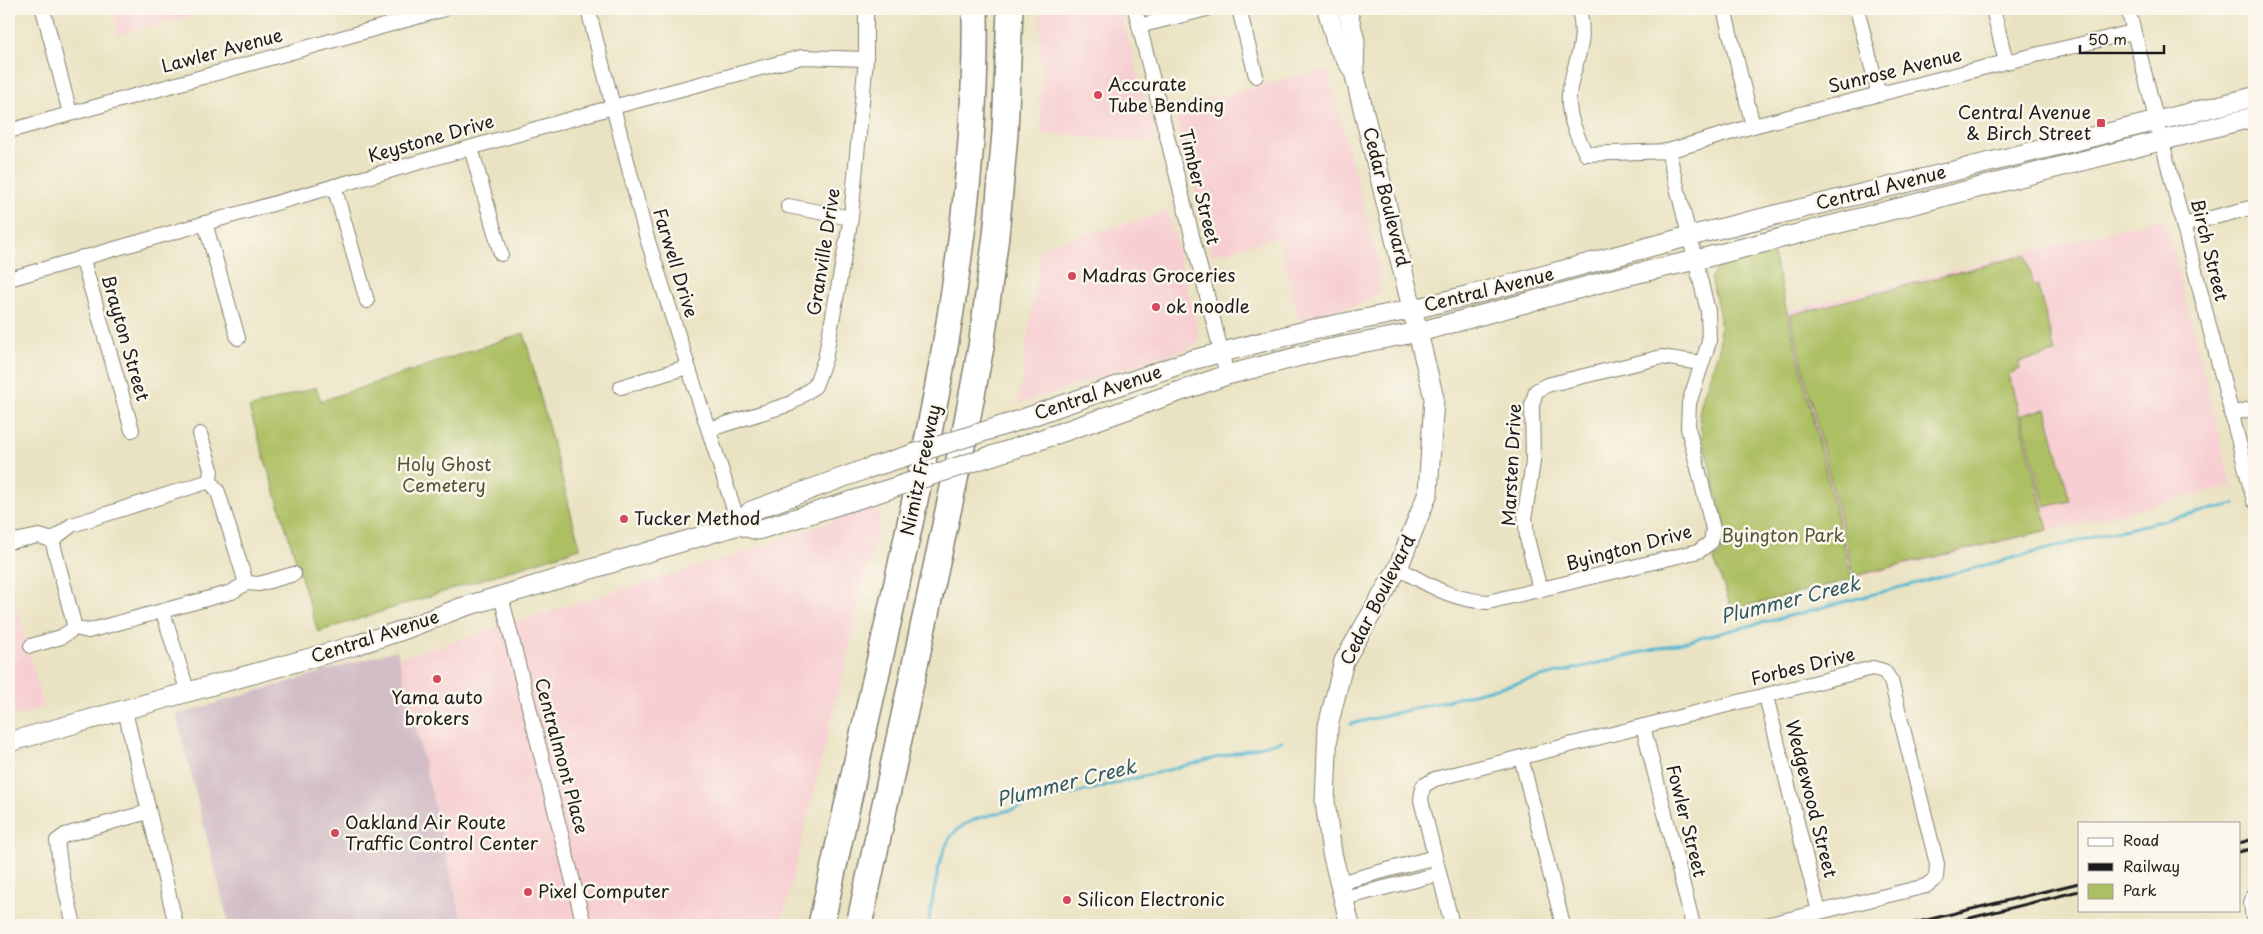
<svg xmlns="http://www.w3.org/2000/svg" width="2263" height="934" viewBox="0 0 2263 934" font-family="'Playpen Sans',sans-serif">
	<style>
		.built { fill: #f7cfd2 }
		.industrial { fill: #d2bdc6 }
		.green { fill: #adbf63; stroke: #646e40 }
		.lines { fill: none; stroke-linecap: round; stroke-linejoin: round }
		.stream { stroke: #52b7d0; stroke-width: 3 }
		.minor-casing { stroke: #838070; stroke-width: 16 }
		.secondary-casing { stroke: #838070; stroke-width: 21 }
		.motorway-casing { stroke: #838070; stroke-width: 28 }
		.minor { stroke: #fff; stroke-width: 14 }
		.secondary { stroke: #fff; stroke-width: 19 }
		.motorway { stroke: #fff; stroke-width: 25 }
		.rail { stroke: #1c1c1c; stroke-width: 3 }
		.secondary-bridge-casing { stroke: #838070; stroke-width: 21; stroke-linecap: butt }
		.secondary-bridge { stroke: #fff; stroke-width: 19 }
		.poi-dot { fill: #d1495b; stroke: #fbf7ec; stroke-width: 2 }
		.labels { text-anchor: middle; stroke-width: 5; stroke-linejoin: round; paint-order: stroke }
		.street-label { font-size: 18px; fill: #1c1c1c; stroke: #fbf7ec }
		.poi-label { font-size: 18px; fill: #1c1c1c; stroke: #fbf7ec; text-anchor: start }
		.park-label { font-size: 18px; fill: #4f5535; stroke: #fbf7ec }
		.water-label { font-size: 19px; font-style: italic; fill: #325a64; stroke: #fbf7ec }
	</style>
	<rect width="100%" height="100%" fill="#fbf7ec"/>
	<filter id="ink" filterUnits="userSpaceOnUse"><feTurbulence type="fractalNoise" baseFrequency=".02" numOctaves="2"/><feDisplacementMap in="SourceGraphic" scale="10" xChannelSelector="R" yChannelSelector="G"/><feConvolveMatrix kernelMatrix="1 2 1 2 8 2 1 2 1" color-interpolation-filters="sRGB"/></filter>
	<filter id="wash" filterUnits="userSpaceOnUse"><feTurbulence type="fractalNoise" baseFrequency=".0096" numOctaves="4" result="noise"/><feDisplacementMap in="SourceGraphic" scale="20" xChannelSelector="R" yChannelSelector="G"/><feGaussianBlur stdDeviation="1.12" result="paint"/><feColorMatrix in="noise" values="0 0 0 0 0 0 0 0 0 0 0 0 0 0 0 0 0 1.4 0 .05"/><feComposite in="paint" operator="in"/></filter>
	<g filter="url(#wash)">
		<rect width="100%" height="100%" fill="#eae3c3"/>
		<g class="built">
			<polygon points="113,9 215,9 118,35"/>
			<polygon points="1040,9 1120,9 1157,143 1041,133"/>
			<polygon points="1327,69 1379,264 1381,283 1375,295 1362,304 1299,320 1279,237 1212,255 1174,108"/>
			<polygon points="1168,212 1199,335 1196,345 1018,404 1041,247"/>
			<polygon points="2165,218 2232,486 1852,579 1787,311"/>
			<polygon points="874,506 882,514 781,925 463,925 399,658 755,549"/>
			<polygon points="9,577 44,707 9,719"/>
		</g>
		<polygon class="industrial" points="397,650 463,925 229,925 176,715"/>
		<g class="green">
			<path d="M 1773,254 L 1852,579 L 1732,610 L 1714,559 C 1725,550 1726,543 1725,529 L 1701,431 L 1699,414 L 1702,399 L 1719,349 L 1720,318 L 1711,277 L 1719,266 Z"/>
			<polygon points="2026,255 2034,286 2038,285 2055,353 2019,362 2020,369 2009,374 2048,530 1854,576 1790,315"/>
			<polygon points="524,333 580,548 318,632 249,408 316,387 321,401"/>
			<polygon points="2046,409 2070,501 2045,507 2021,415"/>
		</g>
		<g class="lines">
			<g class="stream">
				<polyline points="1351,724 1801,613 2097,536 2235,504"/>
				<path d="M 928,925 C 933,902 938,851 953,834 C 960,826 969,821 979,818 L 1282,741"/>
			</g>
		</g>
	</g>
	<g filter="url(#ink)">
		<g class="lines">
			<g class="minor-casing">
				<g id="minor">
					<polyline points="43,9 70,113"/>
					<polyline points="588,9 646,235 739,525"/>
					<polyline points="1135,9 1227,375"/>
					<polyline points="1239,9 1256,76"/>
					<path d="M 1579,9 C 1588,47 1573,60 1569,95 C 1567,115 1577,136 1586,154 L 1668,151 L 1753,126 L 2006,62 L 2133,32"/>
					<polyline points="1724,9 1753,126"/>
					<polyline points="1857,9 1879,95"/>
					<polyline points="1993,9 2006,62"/>
					<polyline points="2128,9 2254,501"/>
					<polyline points="1139,26 1207,9"/>
					<polyline points="9,131 445,9"/>
					<polyline points="471,148 501,254"/>
					<polyline points="334,186 367,301"/>
					<polyline points="788,206 851,218"/>
					<polyline points="205,223 238,338"/>
					<polyline points="2183,225 2254,207"/>
					<polyline points="82,257 132,430"/>
					<polyline points="9,279 613,107 802,57 866,59"/>
					<polyline points="621,387 687,367"/>
					<polyline points="2231,414 2254,408"/>
					<polyline points="710,429 790,404 815,386 825,359 851,218 866,59 866,9"/>
					<polyline points="200,434 211,469 210,481 218,492 246,583"/>
					<polyline points="52,540 72,525 210,481"/>
					<polyline points="52,540 75,628"/>
					<polyline points="9,542 39,536 52,540"/>
					<path d="M 1398,568 C 1429,585 1451,600 1488,602 L 1699,551 L 1711,542 L 1713,529 L 1688,428 L 1689,403 L 1709,342 L 1708,311 L 1668,151"/>
					<polyline points="1540,590 1527,538 1525,514 1533,462 1532,405 1536,391 1547,385 1662,357 1701,363"/>
					<polyline points="501,596 584,925"/>
					<polyline points="163,612 188,693"/>
					<polyline points="31,646 61,637 75,628 88,631 232,592 246,583 259,584 294,574"/>
					<polyline points="1766,696 1819,912"/>
					<polyline points="125,711 176,925"/>
					<polyline points="1643,726 1693,925"/>
					<polyline points="1521,757 1563,925"/>
					<polyline points="1339,883 1435,857"/>
					<polyline points="1344,898 1439,874"/>
					<polyline points="74,925 61,871 57,841 65,835 148,812"/>
					<polyline points="1452,925 1421,800 1423,786 1435,779 1873,668 1884,671 1891,681 1937,864 1936,878 1926,886 1766,925"/>
					<polyline points="2254,925 2251,903 2254,894"/>
				</g>
			</g>
			<g class="secondary-casing">
				<g id="secondary">
					<polyline points="1327,9 1337,45 1354,72"/>
					<polyline points="1347,9 1355,41 1354,72 1434,398 1428,493 1398,568 1344,661 1328,726 1325,802 1332,853 1350,925"/>
					<polyline points="1017,421 1192,360 1309,330 1414,309 1482,292 1690,236 2254,97"/>
					<polyline points="1025,445 1227,375 1324,350 1419,332 1621,277 1696,260 2254,117"/>
					<polyline points="739,525 758,530 874,494"/>
					<polyline points="9,742 353,646 403,630 460,608 739,525 751,511 866,469"/>
				</g>
			</g>
			<g class="motorway-casing">
				<g id="motorway">
					<path d="M 821,925 C 846,809 872,694 898,578 C 940,390 978,202 975,9"/>
					<polyline points="859,925 964,437 981,347 996,236 1005,133 1010,9"/>
				</g>
			</g>
			<use href="#minor" class="minor"/>
			<use href="#secondary" class="secondary"/>
			<use href="#motorway" class="motorway"/>
			<g class="rail">
				<polyline points="2239,843 2254,839"/>
				<polyline points="2239,852 2254,848"/>
				<polyline points="1906,925 2079,883"/>
				<polyline points="1942,925 2079,891"/>
			</g>
			<g class="secondary-bridge-casing">
				<g id="secondary-bridge">
					<polyline points="866,469 1017,421"/>
					<polyline points="874,494 1025,445"/>
				</g>
			</g>
			<use href="#secondary-bridge" class="secondary-bridge"/>
		</g>
	</g>
	<g class="poi-dot">
		<circle cx="1098" cy="95" r="5"/>
		<rect x="2096" y="118" width="10" height="10" rx="2.5"/>
		<circle cx="1072" cy="276" r="5"/>
		<circle cx="1156" cy="307" r="5"/>
		<circle cx="624" cy="519" r="5"/>
		<circle cx="437" cy="679" r="5"/>
		<circle cx="335" cy="833" r="5"/>
		<circle cx="528" cy="892" r="5"/>
		<circle cx="1067" cy="900" r="5"/>
	</g>
	<g class="labels">
		<g class="street-label">
			<text transform="translate(222 51) rotate(-15)" y="6">Lawler Avenue</text>
			<text transform="translate(1895 71) rotate(-14)" y="6">Sunrose Avenue</text>
			<text transform="translate(431 139) rotate(-16)" y="6">Keystone Drive</text>
			<text transform="translate(1199 187) rotate(76)" y="6">Timber Street</text>
			<text transform="translate(1881 188) rotate(-14)" y="6">Central Avenue</text>
			<text transform="translate(1386 197) rotate(76)" y="6">Cedar Boulevard</text>
			<text transform="translate(2209 250) rotate(76)" y="6">Birch Street</text>
			<text transform="translate(824 252) rotate(-81)" y="6">Granville Drive</text>
			<text transform="translate(675 263) rotate(73)" y="6">Farwell Drive</text>
			<text transform="translate(1489 290) rotate(-14)" y="6">Central Avenue</text>
			<text transform="translate(125 338) rotate(74)" y="6">Brayton Street</text>
			<text transform="translate(1098 393) rotate(-19)" y="6">Central Avenue</text>
			<text transform="translate(1512 465) rotate(-87)" y="6">Marsten Drive</text>
			<text transform="translate(921 470) rotate(-78)" y="6">Nimitz Freeway</text>
			<text transform="translate(1629 548) rotate(-15)" y="6">Byington Drive</text>
			<text transform="translate(1378 600) rotate(-63)" y="6">Cedar Boulevard</text>
			<text transform="translate(375 637) rotate(-18)" y="6">Central Avenue</text>
			<text transform="translate(1803 667) rotate(-14)" y="6">Forbes Drive</text>
			<text transform="translate(561 756) rotate(75)" y="6">Centralmont Place</text>
			<text transform="translate(1811 799) rotate(76)" y="6">Wedgewood Street</text>
			<text transform="translate(1686 821) rotate(76)" y="6">Fowler Street</text>
		</g>
		<g class="poi-label">
			<text x="1108" y="91">Accurate<tspan x="1108" dy="21">Tube Bending</tspan></text>
			<text x="2091" y="119" text-anchor="end">Central Avenue<tspan x="2091" dy="21">&amp; Birch Street</tspan></text>
			<text x="1082" y="282">Madras Groceries</text>
			<text x="1166" y="313">ok noodle</text>
			<text x="634" y="525">Tucker Method</text>
			<text x="437" y="704" text-anchor="middle">Yama auto<tspan x="437" dy="21">brokers</tspan></text>
			<text x="345" y="829">Oakland Air Route<tspan x="345" dy="21">Traffic Control Center</tspan></text>
			<text x="538" y="898">Pixel Computer</text>
			<text x="1077" y="906">Silicon Electronic</text>
		</g>
		<g class="park-label">
			<text x="444" y="471">Holy Ghost<tspan x="444" dy="21">Cemetery</tspan></text>
			<text x="1783" y="542">Byington Park</text>
		</g>
		<g class="water-label">
			<text transform="translate(1790 600) rotate(-14)" y="7">Plummer Creek</text>
			<text transform="translate(1066 783) rotate(-14)" y="7">Plummer Creek</text>
		</g>
	</g>
	<rect width="2263" height="934" fill="none" stroke="#fbf7ec" stroke-width="30"/>
	<rect x="2078" y="822" width="162" height="90" fill="#fbf7ec" stroke="#a29f99"/>
	<rect x="2088" y="838" width="25" height="8" fill="#ffffff" stroke="#a29f99"/>
	<text x="2123" y="846" font-size="15" fill="#1c1c1c">Road</text>
	<rect x="2088" y="863" width="25" height="8" fill="#1c1c1c" stroke="#a29f99"/>
	<text x="2123" y="872" font-size="15" fill="#1c1c1c">Railway</text>
	<rect x="2088" y="884" width="25" height="15" fill="#adbf63" stroke="#a29f99"/>
	<text x="2123" y="896" font-size="15" fill="#1c1c1c">Park</text>
	<path d="M2080 45v8h84v-8" fill="none" stroke="#1c1c1c" stroke-width="2.5"/>
	<text x="2088" y="45" font-size="15" fill="#1c1c1c" stroke="#fbf7ec" stroke-width="4" paint-order="stroke">50 m</text>
</svg>
